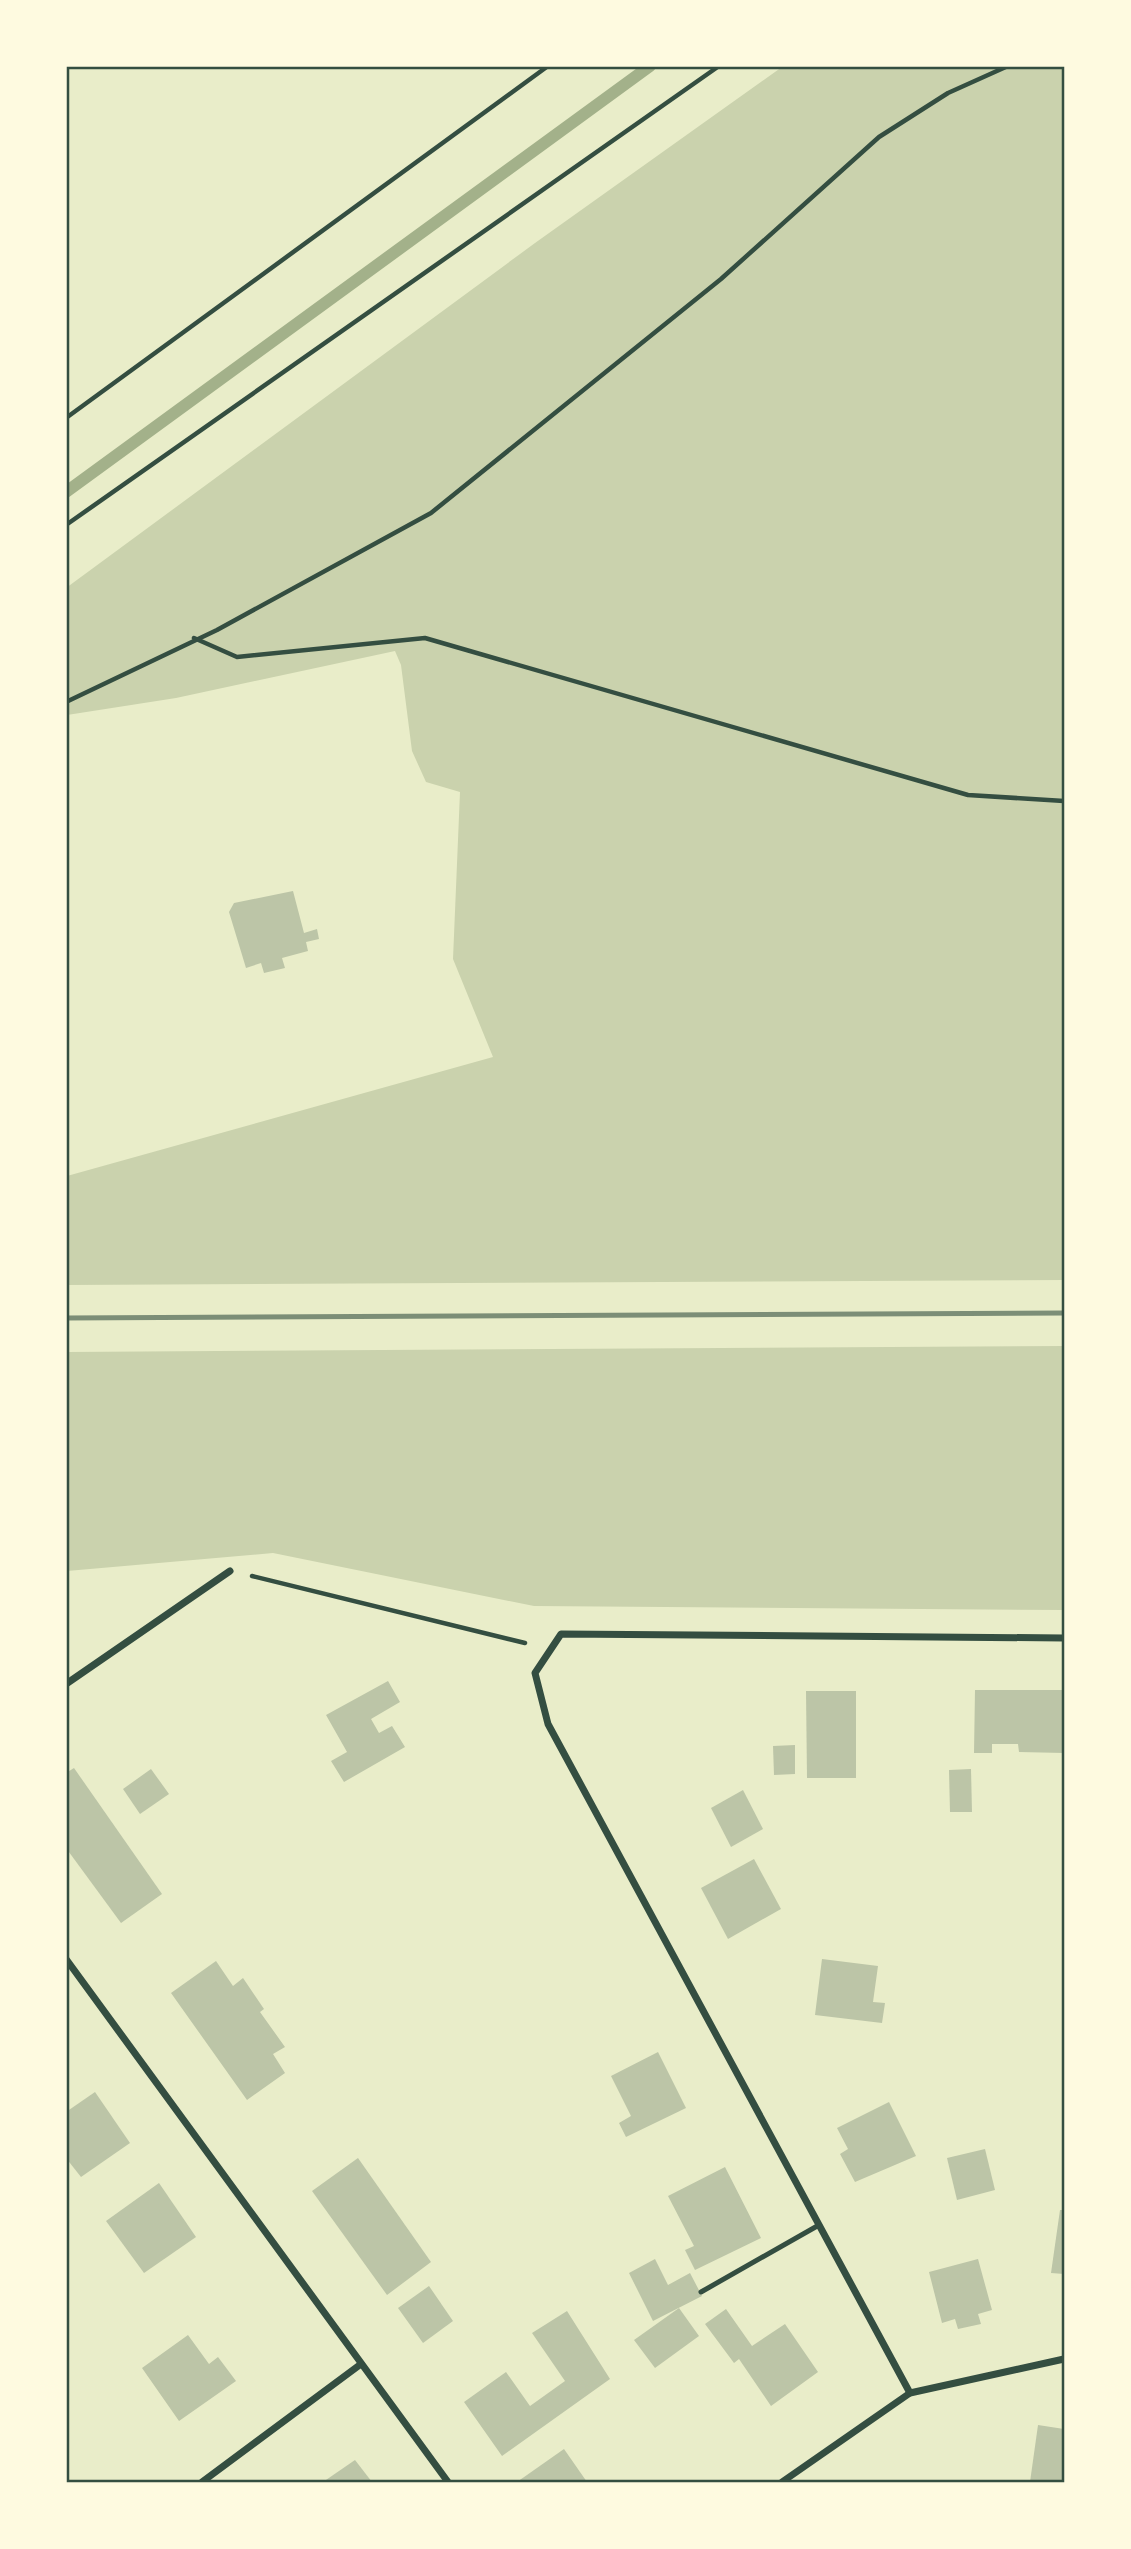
<svg xmlns="http://www.w3.org/2000/svg" width="1131" height="2549" viewBox="0 0 1131 2549" font-family="Manrope,sans-serif">
	<style>
		.green { fill: #cad2ad }
		.lines { fill: none; stroke-linecap: round; stroke-linejoin: round }
		.stream { stroke: #a3b18a; stroke-width: 12 }
		.building { fill: #bcc5a7 }
		.path { stroke: #344e41; stroke-width: 4.5 }
		.service { stroke: #344e41; stroke-width: 5 }
		.minor { stroke: #344e41; stroke-width: 7 }
		.rail { stroke: #7c8e77; stroke-width: 5 }
		.neatline { fill: none; stroke: #344e41; stroke-width: 2.5 }
	</style>
	<rect width="100%" height="100%" fill="#e9edc9"/>
	<g class="green">
		<polygon points="782,67 1064,67 1064,1280 67,1285 67,1176 493,1057 453,959 460,792 426,782 412,751 401,665 395,651 176,698 67,715 66,588 535,243"/>
		<polygon points="1064,1346 1064,1610 534,1606 273,1553 67,1571 67,1352"/>
	</g>
	<g class="lines">
		<polyline class="stream" points="66,492 650,66"/>
	</g>
	<g class="building">
		<polygon points="293,891 304,933 317,929 319,939 306,942 308,951 282,958 285,968 264,973 261,963 246,968 229,912 234,903"/>
		<polygon points="388,1681 400,1702 371,1719 379,1733 392,1726 405,1747 344,1782 331,1761 347,1752 326,1715"/>
		<polygon points="975,1690 1064,1690 1064,1753 1019,1752 1018,1744 992,1744 992,1753 974,1753"/>
		<polygon points="806,1691 856,1691 856,1778 807,1778"/>
		<polygon points="795,1745 795,1774 774,1775 773,1746"/>
		<polygon points="74,1768 162,1894 121,1923 66,1848 66,1773"/>
		<polygon points="151,1769 169,1794 140,1814 123,1789"/>
		<polygon points="971,1769 972,1812 950,1812 949,1770"/>
		<polygon points="743,1790 763,1829 731,1847 711,1808"/>
		<polygon points="754,1859 781,1909 728,1939 701,1888"/>
		<polygon points="822,1959 878,1966 873,2002 885,2003 882,2023 815,2015"/>
		<polygon points="216,1961 233,1986 243,1978 264,2009 260,2012 285,2047 273,2054 285,2073 247,2100 171,1993"/>
		<polygon points="658,2052 686,2108 626,2137 619,2123 631,2116 611,2076"/>
		<polygon points="95,2092 130,2143 81,2177 66,2158 66,2112"/>
		<polygon points="889,2102 916,2156 855,2182 840,2154 848,2149 837,2128"/>
		<polygon points="985,2149 995,2190 957,2200 947,2158"/>
		<polygon points="358,2158 431,2262 387,2295 312,2191"/>
		<polygon points="725,2167 761,2238 695,2270 685,2250 694,2246 668,2196"/>
		<polygon points="159,2183 196,2237 144,2273 106,2221"/>
		<polygon points="1060,2210 1064,2210 1064,2274 1051,2273"/>
		<polygon points="655,2259 668,2285 690,2273 702,2296 653,2321 629,2273"/>
		<polygon points="978,2259 992,2310 978,2314 981,2324 958,2329 955,2319 942,2323 929,2272"/>
		<polygon points="429,2286 453,2321 423,2343 398,2308"/>
		<polygon points="679,2308 699,2336 655,2368 634,2340"/>
		<polygon points="726,2309 752,2346 785,2324 818,2372 771,2406 739,2359 734,2363 705,2324"/>
		<polygon points="567,2311 610,2379 502,2456 464,2402 506,2372 530,2406 565,2381 532,2333"/>
		<polygon points="188,2335 209,2364 218,2357 236,2381 179,2421 142,2368"/>
		<polygon points="1038,2425 1064,2429 1064,2482 1030,2482"/>
		<polygon points="564,2449 587,2482 517,2482"/>
		<polygon points="355,2460 372,2482 323,2482"/>
	</g>
	<g class="lines">
		<g class="path">
			<polyline points="66,418 548,66"/>
			<polyline points="66,525 719,66"/>
			<polyline points="194,638 237,657 425,638 968,795 1064,801"/>
			<polyline points="66,702 217,630 431,513 721,279 879,137 948,93 1008,66"/>
			<polyline points="252,1576 525,1643"/>
		</g>
		<polyline class="service" points="701,2292 819,2225"/>
		<g class="minor">
			<polyline points="66,1684 230,1571"/>
			<polyline points="66,1959 448,2482"/>
			<polyline points="910,2393 548,1724 535,1673 561,1634 1064,1638"/>
			<polyline points="202,2482 361,2364"/>
			<polyline points="782,2482 910,2393 1064,2359"/>
		</g>
		<polyline class="rail" points="66,1318 1064,1313"/>
	</g>
	<rect width="1131" height="2549" fill="none" stroke="#fefae0" stroke-width="136"/>
	<rect x="68" y="68" width="995" height="2413" class="neatline"/>
</svg>
